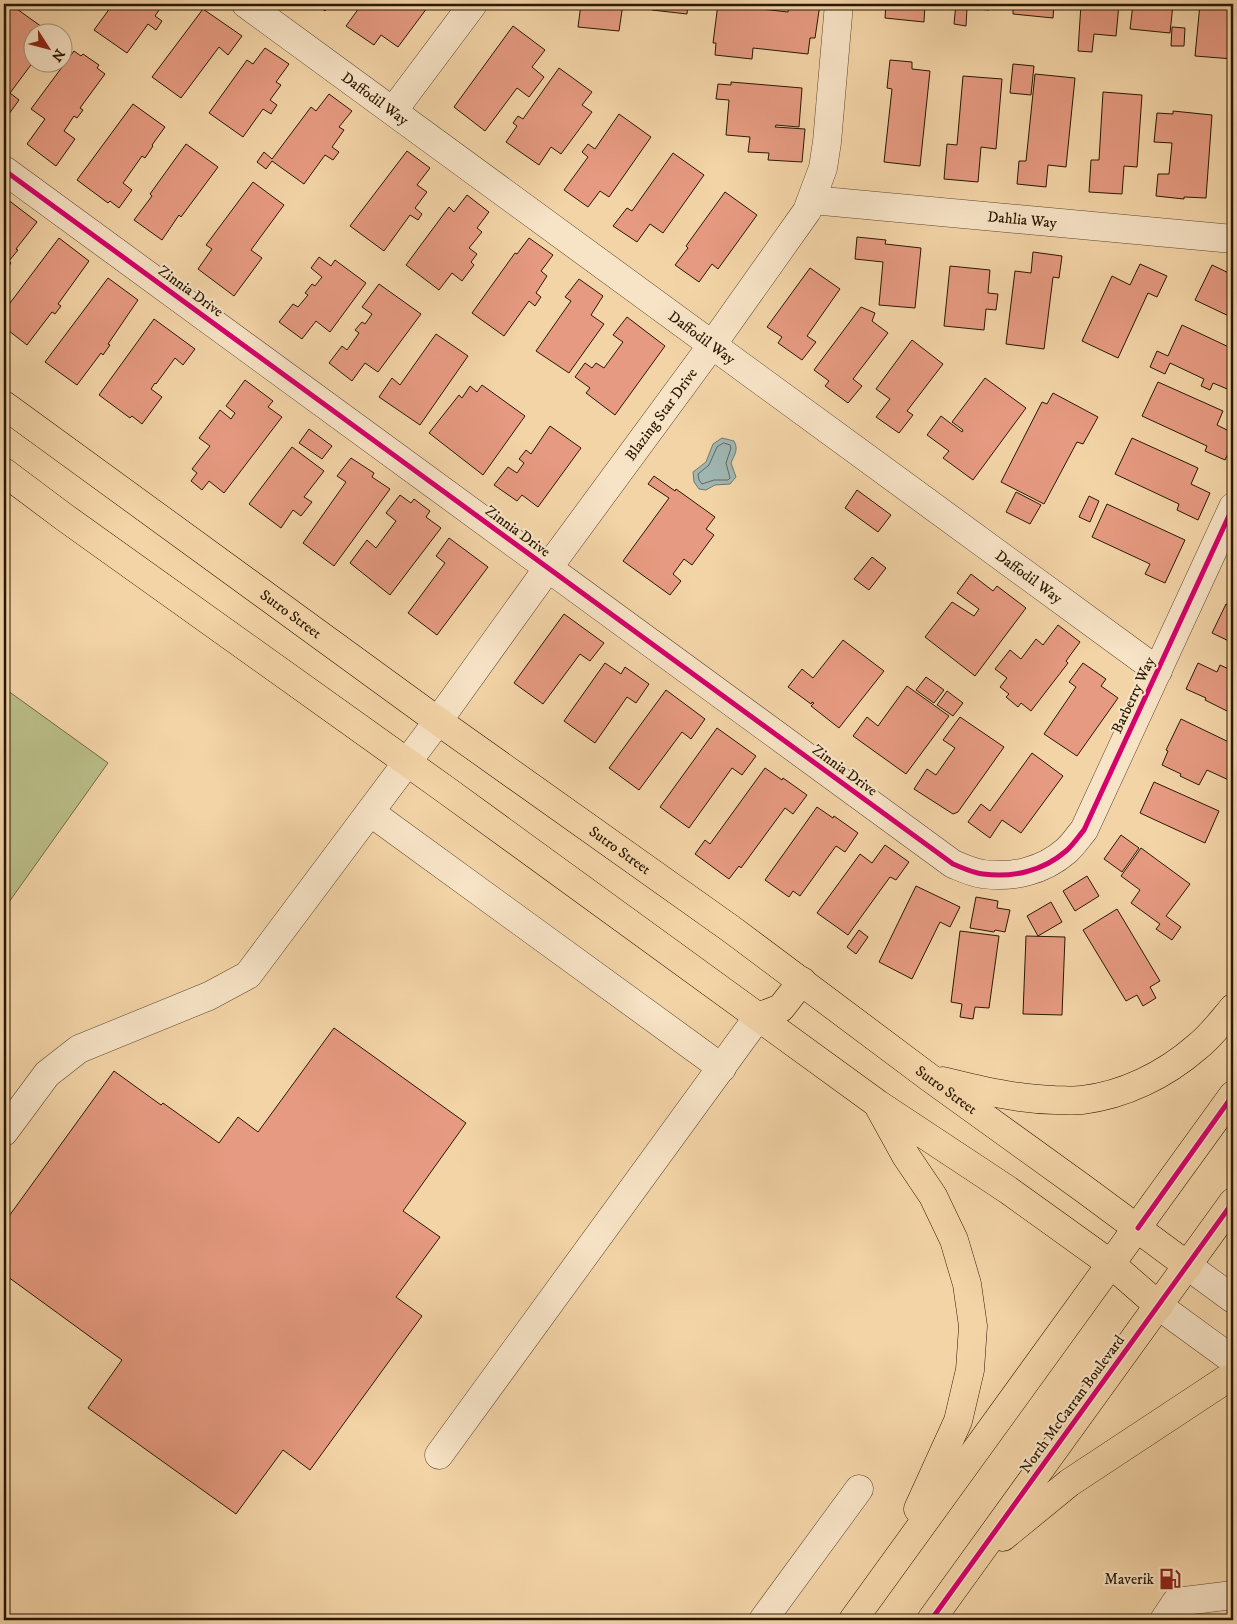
<svg xmlns="http://www.w3.org/2000/svg" width="1237" height="1624" viewBox="0 0 1237 1624" font-family="'IM FELL DW Pica',serif">
	<style>
		.green { fill: #babd88; stroke: #726a45 }
		.water { fill: #9fb6b2; stroke: #70776c }
		.lines { fill: none; stroke-linecap: round; stroke-linejoin: round }
		.shore { stroke: #64675a; stroke-width: 1 }
		.building { fill: #e69a81; stroke: #291802 }
		.minor-casing { stroke: #5c472b; stroke-width: 29 }
		.major-casing { stroke: #291802; stroke-width: 29 }
		.minor { stroke: #f7e3c6; stroke-width: 28 }
		.major { stroke: #f3d4a7; stroke-width: 28 }
		.cycleway-casing { stroke: #f7e3c6; stroke-width: 8 }
		.cycleway { stroke: #d6006c; stroke-width: 5 }
		.labels { text-anchor: middle; stroke-width: 4.5; stroke-linejoin: round; paint-order: stroke }
		.street-label { font-size: 15px; fill: #291802; stroke: #f7e3c6 }
		.poi-label { font-size: 15px; fill: #291802; stroke: #f7e3c6; text-anchor: end }
	</style>
	<rect width="100%" height="100%" fill="#f3d4a7"/>
	<filter id="stains"><feTurbulence type="fractalNoise" baseFrequency=".004" numOctaves="4"/><feColorMatrix values="0 0 0 0 .2 0 0 0 0 .09 0 0 0 0 .02 0 0 0 .5 -.17"/></filter>
	<radialGradient id="worn" r=".72"><stop offset=".6" stop-color="#630" stop-opacity="0"/><stop offset="1" stop-color="#630" stop-opacity=".3"/></radialGradient>
	<polygon class="green" points="4,688 108,763 4,909"/>
	<path class="water" d="M 722,438 L 734,441 C 739,450 734,455 731,463 L 736,477 L 730,484 L 715,485 L 706,490 L 699,489 L 694,482 L 693,472 L 706,462 L 713,444 Z"/>
	<g class="lines">
		<polygon class="shore" points="724,443 730,445 731,448 726,463 730,478 728,480 714,480 702,484 699,480 698,474 709,465 717,447"/>
	</g>
	<g class="building">
		<polygon points="10,4 49,32 32,32 33,62 10,93 19,100 6,118 4,117 4,13"/>
		<polygon points="113,4 163,4 155,16 162,21 156,30 148,24 127,53 94,30"/>
		<polygon points="316,4 330,4 325,11"/>
		<polygon points="362,4 375,4 379,6 381,4 430,4 398,47 381,35 374,45 346,26"/>
		<polygon points="581,4 623,4 619,31 578,27"/>
		<polygon points="652,4 688,4 687,14 652,10"/>
		<polygon points="718,4 788,12 789,4 820,4 815,38 810,38 808,54 753,48 752,59 715,55 716,43 713,43"/>
		<polygon points="886,4 925,4 924,22 885,18"/>
		<polygon points="956,4 990,4 989,10 967,8 966,26 954,24"/>
		<polygon points="1013,4 1054,4 1053,18 1013,14"/>
		<polygon points="1081,4 1119,4 1116,36 1094,34 1092,52 1078,51"/>
		<polygon points="1133,4 1173,4 1170,33 1130,29"/>
		<polygon points="1200,4 1233,4 1233,59 1195,56"/>
		<polygon points="203,9 242,36 228,55 219,47 181,98 152,77"/>
		<polygon points="513,26 545,50 532,67 544,77 529,97 517,88 485,131 454,107"/>
		<polygon points="1172,27 1185,28 1184,46 1171,46"/>
		<polygon points="265,48 289,64 276,82 281,85 270,100 277,105 271,114 263,109 243,137 209,113 247,60 253,64"/>
		<polygon points="74,51 81,56 83,54 99,65 97,68 105,74 80,108 83,110 77,118 74,116 64,131 75,139 56,166 27,144 45,119 31,109"/>
		<polygon points="890,60 912,62 912,69 930,71 920,166 884,162 892,89 887,88"/>
		<polygon points="1013,64 1034,66 1031,95 1010,93"/>
		<polygon points="559,68 592,92 582,105 592,112 561,154 551,147 539,165 506,142 517,126 513,123 518,116 523,119"/>
		<polygon points="1035,74 1075,78 1066,167 1048,165 1046,187 1017,184 1019,161 1026,161"/>
		<polygon points="963,76 1002,79 996,149 981,147 978,182 944,179 947,144 957,145"/>
		<polygon points="731,82 802,88 799,127 776,125 775,127 805,129 802,162 768,160 769,153 748,152 750,137 726,135 729,100 716,99 718,84 731,85"/>
		<polygon points="1103,92 1142,95 1137,167 1124,166 1122,194 1089,192 1091,160 1099,160"/>
		<polygon points="329,94 352,111 339,127 344,130 332,147 339,152 333,160 325,155 304,184 272,161 266,169 257,162 264,152 272,159 311,107 316,111"/>
		<polygon points="133,104 165,127 152,145 153,146 145,158 142,156 123,183 132,190 119,208 110,201 108,203 77,180"/>
		<polygon points="1173,111 1212,115 1206,198 1184,197 1184,199 1156,196 1158,174 1169,174 1172,143 1154,142 1157,113 1173,114"/>
		<polygon points="619,114 651,137 609,197 600,191 588,207 564,190 588,157 582,152 588,144 595,149"/>
		<polygon points="186,144 218,167 181,217 179,215 162,240 134,220 152,196 150,194"/>
		<polygon points="407,151 430,168 417,185 427,192 415,208 422,214 418,220 410,215 384,251 350,226"/>
		<polygon points="673,153 704,175 663,233 650,224 637,242 613,226 627,208 632,211"/>
		<polygon points="1231,179 1233,179 1233,202 1228,202"/>
		<polygon points="253,182 284,205 251,250 262,258 234,296 198,269 212,249 206,245"/>
		<polygon points="725,192 757,215 718,269 712,264 699,282 675,265 688,248 686,246"/>
		<polygon points="467,195 489,212 477,228 482,232 469,248 477,254 471,262 474,265 462,281 452,273 439,290 406,265 449,207 454,212"/>
		<polygon points="7,199 37,222 16,249 18,250 9,261 11,263 5,271 4,269 4,203"/>
		<polygon points="857,237 886,240 885,244 921,248 915,308 879,305 883,262 855,259"/>
		<polygon points="59,238 89,261 58,304 61,306 55,314 52,312 27,345 4,327 4,311"/>
		<polygon points="529,238 553,255 541,271 547,276 536,293 541,297 535,306 529,301 504,336 472,313 515,253 517,254"/>
		<polygon points="1033,252 1062,256 1059,278 1053,277 1044,349 1006,344 1015,271 1031,273"/>
		<polygon points="319,257 331,266 335,260 366,283 330,332 316,321 302,339 279,322 293,304 298,307 308,295 305,293 312,284 315,286 322,277 311,268"/>
		<polygon points="1140,264 1167,276 1157,297 1148,293 1118,358 1082,341 1112,276 1130,285"/>
		<polygon points="1212,265 1233,275 1233,318 1195,300"/>
		<polygon points="950,266 990,270 988,293 998,294 996,310 986,309 984,330 944,326"/>
		<polygon points="810,268 840,289 807,336 816,342 802,360 778,343 782,337 767,327"/>
		<polygon points="108,278 138,300 108,344 110,345 103,355 101,353 77,385 45,362"/>
		<polygon points="579,279 603,296 591,315 604,324 569,373 536,351 571,301 565,297"/>
		<polygon points="379,284 421,314 378,372 365,363 352,381 329,363 342,346 347,350 359,333 355,330 362,322 365,324 372,314 362,307"/>
		<polygon points="861,307 875,313 872,321 888,333 853,379 862,386 848,403 825,386 829,381 814,370"/>
		<polygon points="627,317 665,346 615,415 586,393 590,388 575,377 585,363 592,368 596,363 604,368 623,342 613,335"/>
		<polygon points="154,319 195,349 183,365 175,358 156,384 155,383 151,389 162,397 142,424 132,416 130,418 99,395"/>
		<polygon points="1182,325 1233,349 1233,388 1232,391 1213,383 1210,390 1201,386 1204,379 1170,363 1165,374 1150,367 1157,351 1168,356"/>
		<polygon points="436,334 468,356 420,425 379,397 392,378 400,385"/>
		<polygon points="912,340 943,364 907,411 913,415 899,433 876,417 890,399 876,389"/>
		<polygon points="985,378 1026,408 973,480 943,458 949,451 927,435 941,416 962,432 963,430 952,422"/>
		<polygon points="245,380 273,401 268,407 282,417 224,493 209,481 202,490 191,481 197,473 192,469 210,446 199,438 220,410 231,419 235,413 226,406"/>
		<polygon points="1158,382 1223,411 1217,425 1233,433 1233,443 1225,460 1205,451 1207,446 1142,416"/>
		<polygon points="482,385 525,416 483,475 429,433 459,395 462,398 470,386 477,392"/>
		<polygon points="1053,393 1098,417 1083,444 1077,442 1044,504 1001,482 1042,402 1047,404"/>
		<polygon points="550,426 581,448 538,507 522,495 517,501 494,485 508,467 517,473 524,463 519,459 526,450 531,454"/>
		<polygon points="309,429 332,446 322,459 299,443"/>
		<polygon points="1132,438 1198,468 1191,484 1210,493 1198,520 1177,510 1179,504 1115,474"/>
		<polygon points="292,447 324,471 304,497 312,502 301,516 293,510 281,528 249,504"/>
		<polygon points="351,458 374,473 372,477 390,489 334,566 303,543 346,482 337,476"/>
		<polygon points="654,476 675,491 676,489 715,517 706,529 714,535 692,565 684,559 673,574 681,581 670,595 623,561 669,498 648,484"/>
		<polygon points="857,490 891,515 878,532 845,508"/>
		<polygon points="1016,492 1041,505 1030,524 1006,512"/>
		<polygon points="400,495 411,503 414,499 430,511 426,517 441,528 390,595 350,563 367,540 376,548 396,521 386,513"/>
		<polygon points="1089,496 1099,501 1090,522 1079,517"/>
		<polygon points="1107,504 1185,540 1165,583 1145,574 1150,564 1092,537"/>
		<polygon points="449,538 488,567 437,635 408,613 445,563 436,556"/>
		<polygon points="872,557 886,568 869,590 854,579"/>
		<polygon points="971,574 993,591 997,586 1026,608 975,676 925,637 952,602 974,616 979,609 957,593"/>
		<polygon points="1226,604 1233,607 1233,643 1212,633"/>
		<polygon points="564,614 604,643 590,661 580,654 543,704 514,683"/>
		<polygon points="1058,625 1080,642 1066,661 1068,663 1031,711 1021,703 1018,707 1006,697 1009,694 1000,687 1007,678 995,669 1010,650 1021,659 1036,639 1043,645"/>
		<polygon points="843,640 884,671 839,728 811,706 814,703 812,702 811,704 788,687 802,669 813,678"/>
		<polygon points="605,663 621,674 625,667 649,684 636,703 627,697 595,743 564,721"/>
		<polygon points="1083,663 1106,679 1101,686 1118,698 1077,756 1044,734 1076,687 1069,682"/>
		<polygon points="1198,663 1217,672 1220,665 1233,671 1233,714 1205,700 1206,698 1186,689"/>
		<polygon points="926,677 944,690 934,703 916,690"/>
		<polygon points="907,686 949,716 906,774 853,736 867,717 878,726"/>
		<polygon points="666,690 705,719 691,739 682,732 639,790 609,768"/>
		<polygon points="947,691 963,703 953,716 937,705"/>
		<polygon points="960,717 1004,747 958,812 953,814 914,789 927,769 936,775 955,748 943,740"/>
		<polygon points="1181,719 1233,744 1233,782 1207,770 1199,785 1180,776 1181,774 1162,765 1168,751 1166,750"/>
		<polygon points="717,728 756,756 742,775 732,768 689,828 660,807"/>
		<polygon points="1032,753 1063,776 1021,833 1002,820 990,838 968,822 981,804 990,811"/>
		<polygon points="765,768 782,780 783,778 807,795 793,814 785,808 741,868 739,866 729,879 695,854 705,840 710,844"/>
		<polygon points="1154,782 1219,811 1205,843 1140,813"/>
		<polygon points="817,807 833,818 834,816 858,833 845,852 836,846 800,896 793,891 789,897 765,880"/>
		<polygon points="1121,835 1139,848 1122,872 1104,859"/>
		<polygon points="885,845 909,862 896,880 890,877 848,935 817,913 860,854 872,863"/>
		<polygon points="1141,848 1190,884 1166,916 1181,927 1172,940 1156,929 1160,924 1131,903 1140,890 1121,876"/>
		<polygon points="1087,876 1099,896 1075,911 1063,891"/>
		<polygon points="916,886 960,907 950,927 940,922 912,979 879,962"/>
		<polygon points="976,897 998,901 997,908 1010,910 1005,932 995,930 994,932 970,928"/>
		<polygon points="1051,902 1062,922 1038,936 1027,916"/>
		<polygon points="1117,909 1160,981 1150,987 1156,998 1143,1006 1137,995 1126,1001 1083,930"/>
		<polygon points="859,930 868,937 856,954 847,947"/>
		<polygon points="960,931 999,936 989,1008 975,1007 973,1019 960,1017 962,1004 951,1002"/>
		<polygon points="1026,936 1065,937 1062,1015 1023,1014"/>
		<polygon points="334,1028 466,1123 403,1211 440,1237 396,1297 422,1316 310,1470 283,1450 236,1514 88,1408 122,1360 4,1274 4,1223 114,1071 161,1105 163,1103 219,1143 238,1117 258,1132"/>
	</g>
	<g class="lines">
		<g class="minor-casing">
			<g id="minor">
				<path id="s1" d="M 246,4 L 1158,671"/>
				<polyline points="393,111 473,4"/>
				<path d="M 4,170 L 953,864 C 963,868 973,873 983,874 C 1013,878 1043,871 1066,851 C 1073,845 1078,837 1084,830 L 1233,507"/>
				<path id="s2" d="M 812,200 L 1233,239"/>
				<polyline points="370,812 722,1068"/>
				<path id="s3" d="M 4,1132 L 47,1074 L 79,1049 L 209,996 L 248,975 L 438,721 L 548,568 L 712,345 L 807,211 L 823,168 L 827,142 L 839,4"/>
				<polyline points="1188,1266 1233,1299"/>
				<polyline points="1159,1306 1233,1360"/>
				<polyline points="439,1455 758,1017"/>
				<polyline points="763,1620 859,1489"/>
				<polyline points="1164,1620 1176,1602 1233,1595"/>
			</g>
		</g>
		<g class="major-casing">
			<g id="major">
				<path id="s4" d="M 4,405 L 438,721 L 731,929 L 930,1078 L 1084,1189 L 1188,1266"/>
				<polyline points="4,472 64,517 446,790 878,1104 1008,1190 1111,1264 1159,1306"/>
				<polyline points="758,1017 781,1008 802,981"/>
				<path d="M 943,1081 C 980,1090 1016,1099 1055,1100 C 1064,1100 1073,1101 1082,1100 C 1124,1095 1165,1075 1197,1047 C 1211,1036 1222,1021 1233,1008"/>
				<polyline points="879,1107 906,1156 933,1196 954,1240 967,1284 973,1326 970,1370 958,1421 918,1509"/>
				<polyline points="1003,1537 1069,1483 1225,1380 1233,1379"/>
				<polyline points="853,1620 1233,1095"/>
				<polyline points="931,1620 1233,1202"/>
			</g>
		</g>
		<use href="#minor" class="minor"/>
		<use href="#major" class="major"/>
		<g class="cycleway-casing">
			<g id="cycleway">
				<path d="M 4,170 L 953,864 C 963,868 973,873 983,874 C 1013,878 1043,871 1066,851 C 1073,845 1078,837 1084,830 L 1233,507"/>
				<polyline points="1138,1228 1233,1095"/>
				<polyline points="931,1620 1233,1202"/>
			</g>
		</g>
		<use href="#cycleway" class="cycleway"/>
	</g>
	<defs>
		<g id="fuel-bare" transform="scale(1.725)"><path d="M-5.5-6h7V0h2V4h1.3V-2.5L3-4.5l.8-.8L6-3V5H2.5V1h-1V6h-7ZM-4.2-4.7v3.2H.2V-4.7Z" fill="#8f2418" stroke="#f7e3c6" stroke-width="2.5" paint-order="stroke"/></g>
	</defs>
	<g fill-rule="evenodd">
		<use href="#fuel-bare" x="1170" y="1579"/>
	</g>
	<g class="labels">
		<g class="street-label">
			<text dy="5" stroke="none"><textPath href="#s1" startOffset="160">Daffodil Way</textPath></text>
			<text dy="5" stroke="none"><textPath href="#s2" startOffset="211">Dahlia Way</textPath></text>
			<text transform="translate(191 291) rotate(36)" y="5">Zinnia Drive</text>
			<text dy="5" stroke="none"><textPath href="#s1" startOffset="565">Daffodil Way</textPath></text>
			<text dy="5" stroke="none"><textPath href="#s3" startOffset="994">Blazing Star Drive</textPath></text>
			<text transform="translate(518 531) rotate(36)" y="5">Zinnia Drive</text>
			<text dy="5" stroke="none"><textPath href="#s1" startOffset="970">Daffodil Way</textPath></text>
			<text dy="5" stroke="none"><textPath href="#s4" startOffset="355">Sutro Street</textPath></text>
			<text transform="translate(1133 695) rotate(-65)" y="5">Barberry Way</text>
			<text transform="translate(845 770) rotate(36)" y="5">Zinnia Drive</text>
			<text dy="5" stroke="none"><textPath href="#s4" startOffset="760">Sutro Street</textPath></text>
			<text dy="5" stroke="none"><textPath href="#s4" startOffset="1165">Sutro Street</textPath></text>
			<text transform="translate(1072 1404) rotate(-54)" y="5">North McCarran Boulevard</text>
		</g>
		<g class="poi-label">
			<text x="1154" y="1584">Maverik</text>
		</g>
	</g>
	<rect width="1237" height="1624" fill="none" stroke="#f3d4a7" stroke-width="20"/>
	<rect x="5" y="5" width="1227" height="1614" fill="none" stroke="#291802" stroke-width="2.5"/>
	<rect x="10" y="10" width="1217" height="1604" fill="none" stroke="#291802"/>
	<g transform="translate(48 48) rotate(126)"><circle r="24" fill="#f7e3c6" stroke="#a59278"/>
	<path d="M0-4L9 19L0 12L-9 19Z" fill="#8f2418"/>
	<text y="-8" font-size="14" font-weight="bold" text-anchor="middle" fill="#291802">N</text>
	</g>
	<rect width="100%" height="100%" filter="url(#stains)"/>
	<rect width="100%" height="100%" fill="url(#worn)"/>
</svg>
